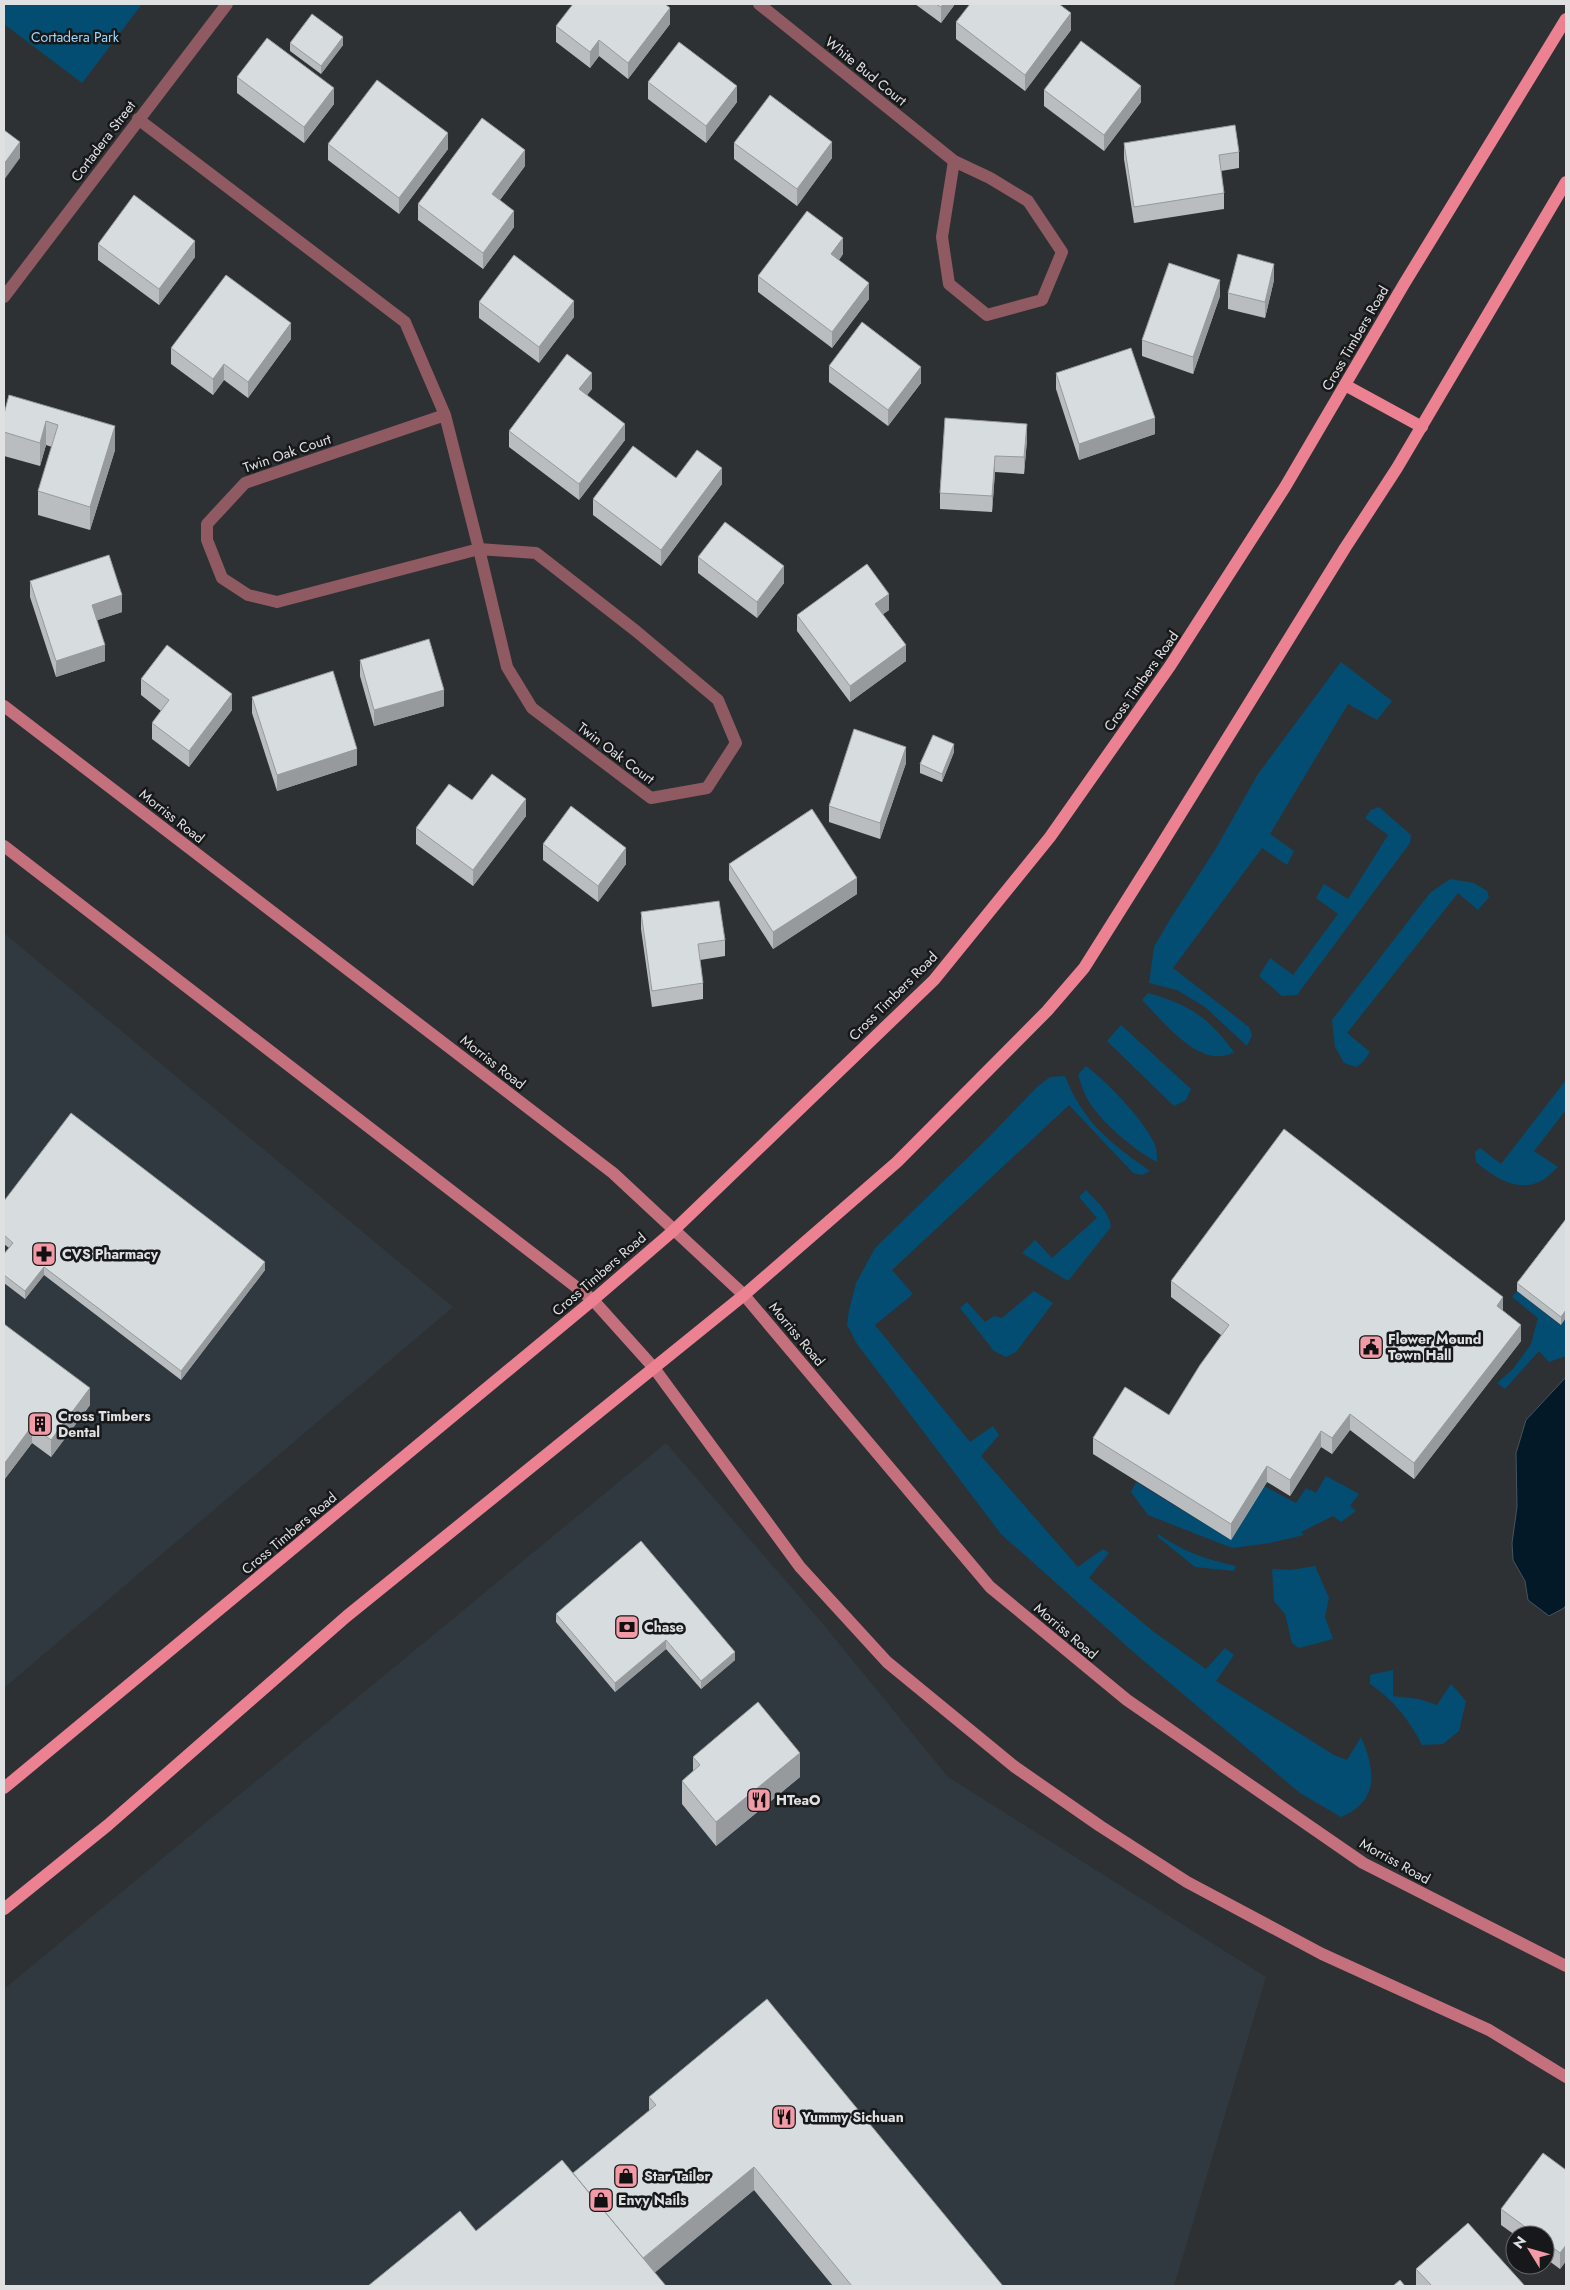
<svg xmlns="http://www.w3.org/2000/svg" width="1570" height="2290" viewBox="0 0 1570 2290" font-family="Jost,sans-serif">
	<style>
		.built { fill: #303940 }
		.green { fill: #044d72 }
		.water { fill: #041927; stroke: #45555f }
		.lines { fill: none; stroke-linecap: round; stroke-linejoin: round }
		.minor { stroke: #8f5a62; stroke-width: 12 }
		.secondary { stroke: #c4707d; stroke-width: 12 }
		.primary { stroke: #ec8192; stroke-width: 12 }
		.wall { fill: #b9bdc0 }
		.shaded-wall { fill: #969a9c }
		.building { fill: #d7dcdf; stroke: #969a9c }
		.labels { text-anchor: middle; stroke-width: 5; stroke-linejoin: round; paint-order: stroke }
		.park-label { font-size: 14px; fill: #a0d6fb; stroke: #171819 }
		.street-label { font-size: 14px; fill: #dee0e2; stroke: #171819 }
		.poi-label { font-size: 14px; font-weight: bold; fill: #dee0e2; stroke: #171819; text-anchor: start }
	</style>
	<rect width="100%" height="100%" fill="#2d3133"/>
	<g class="built">
		<polygon points="4,933 453,1307 4,1688"/>
		<polygon points="666,1443 818,1618 948,1777 1266,1977 1174,2286 4,2286 4,1989"/>
	</g>
	<g class="green">
		<polygon points="4,4 142,4 82,83 4,24"/>
		<polygon points="1341,662 1392,701 1377,720 1348,704 1270,834 1294,851 1287,865 1262,848 1173,968 1249,1027 1252,1035 1247,1046 1205,1007 1177,990 1149,983 1154,947 1169,921 1215,850 1258,774"/>
		<polygon points="1379,807 1411,835 1410,843 1297,995 1282,996 1259,976 1270,958 1293,975 1338,914 1316,898 1324,884 1348,899 1388,835 1365,818 1371,810"/>
		<polygon points="1450,879 1474,883 1487,891 1489,897 1478,910 1458,893 1347,1033 1370,1052 1363,1062 1356,1067 1344,1063 1335,1047 1332,1020 1430,893"/>
		<path d="M 1148,993 C 1190,1005 1208,1017 1234,1052 C 1201,1071 1164,1022 1142,1000 Z"/>
		<polygon points="1121,1025 1191,1089 1186,1100 1174,1106 1107,1041"/>
		<path d="M 1086,1066 C 1107,1082 1143,1119 1154,1143 C 1157,1148 1157,1156 1157,1162 C 1135,1151 1101,1122 1088,1100 C 1084,1093 1081,1083 1078,1075 Z"/>
		<path d="M 1065,1076 C 1083,1122 1110,1143 1150,1171 L 1142,1175 L 1133,1173 L 1069,1105 L 892,1270 L 913,1294 L 875,1325 L 970,1442 L 993,1426 L 999,1435 L 981,1456 L 1078,1567 L 1103,1549 L 1109,1553 L 1089,1578 L 1154,1632 L 1206,1669 L 1225,1648 L 1234,1655 L 1216,1681 L 1334,1755 L 1347,1760 L 1361,1737 C 1375,1769 1380,1801 1341,1817 L 1300,1793 L 1138,1656 L 1001,1534 L 857,1344 L 847,1325 L 849,1310 L 856,1283 L 875,1248 L 990,1136 L 1037,1087 L 1050,1077 Z"/>
		<path d="M 1566,1080 L 1566,1110 L 1534,1151 L 1558,1167 C 1553,1171 1548,1177 1543,1180 C 1518,1194 1494,1177 1476,1162 L 1475,1152 L 1480,1148 L 1501,1164 Z"/>
		<path d="M 1086,1190 C 1097,1202 1109,1211 1111,1227 L 1068,1281 L 1022,1253 L 1035,1240 L 1052,1258 L 1097,1218 L 1079,1197 Z"/>
		<polygon points="1034,1291 1053,1303 1016,1352 1006,1357 994,1351 960,1308 967,1302 985,1322 994,1316 1002,1318"/>
		<polygon points="1517,1291 1560,1325 1566,1318 1566,1356 1549,1362 1539,1351 1505,1389 1497,1383 1513,1369 1531,1344 1538,1318 1512,1297"/>
		<polygon points="1326,1476 1359,1494 1350,1506 1356,1511 1341,1522 1333,1516 1301,1532 1304,1535 1270,1543 1232,1548 1148,1515 1131,1492 1136,1482 1231,1540 1264,1486 1296,1503 1306,1488 1316,1493"/>
		<path d="M 1158,1534 C 1182,1551 1207,1560 1236,1566 L 1234,1571 L 1195,1567 L 1158,1537 Z"/>
		<polygon points="1315,1566 1329,1598 1325,1617 1333,1639 1299,1648 1292,1643 1285,1614 1274,1601 1272,1569 1291,1570"/>
		<path d="M 1393,1670 L 1393,1696 L 1419,1699 L 1437,1705 L 1451,1684 L 1466,1701 L 1459,1731 L 1443,1744 L 1422,1745 C 1410,1721 1393,1699 1370,1684 L 1370,1675 Z"/>
	</g>
	<polygon class="water" points="1566,1377 1566,1605 1564,1608 1549,1616 1528,1600 1525,1581 1513,1560 1512,1543 1517,1507 1516,1453 1526,1420"/>
	<g class="lines">
		<g class="minor">
			<polyline points="759,4 954,161 990,178 1028,201 1062,252 1042,300 987,315 949,284 942,237 954,161"/>
			<polyline points="138,119 405,322 445,415 479,549 277,602 248,595 222,578 207,540 207,524 245,483 445,415"/>
			<polyline points="4,297 227,4"/>
			<polygon points="479,549 536,553 636,631 718,700 736,743 707,788 651,798 532,708 507,667"/>
		</g>
		<g class="secondary">
			<polyline points="4,706 613,1173 744,1295 990,1587 1127,1700 1363,1863 1566,1966"/>
			<polyline points="4,846 593,1300 654,1368 800,1567 887,1662 1015,1767 1100,1826 1187,1882 1322,1954 1489,2030 1566,2077"/>
		</g>
		<g class="primary">
			<polyline points="1345,385 1422,427"/>
			<polyline points="4,1788 593,1300 673,1231 934,980 1050,837 1170,666 1285,487 1404,284 1566,19"/>
			<polyline points="4,1909 108,1825 347,1616 744,1295 897,1162 1047,1011 1084,968 1157,852 1345,548 1397,468 1566,182"/>
		</g>
	</g>
	<g class="wall">
		<polygon points="915,4 955,4 941,23"/>
		<polygon points="956,22 1071,30 1025,91 956,39"/>
		<polygon points="670,24 628,79 599,56 590,68 556,42 556,26"/>
		<polygon points="290,43 343,45 321,74 290,51"/>
		<polygon points="237,77 334,104 304,143 237,93"/>
		<polygon points="648,82 737,102 706,143 648,99"/>
		<polygon points="1044,90 1141,102 1104,151 1044,106"/>
		<polygon points="734,143 832,158 797,206 734,159"/>
		<polygon points="1124,143 1239,152 1239,168 1221,171 1224,193 1224,209 1134,223 1124,159"/>
		<polygon points="328,144 448,149 399,214 328,160"/>
		<polygon points="525,166 500,200 514,227 483,269 418,220 418,204"/>
		<polygon points="98,244 195,257 159,305 98,260"/>
		<polygon points="843,254 839,260 869,299 832,348 758,292 758,276"/>
		<polygon points="1274,280 1265,318 1228,309 1228,293"/>
		<polygon points="1220,296 1193,374 1142,356 1142,340"/>
		<polygon points="479,302 574,317 539,363 479,318"/>
		<polygon points="291,339 248,398 224,380 213,395 171,364 171,348"/>
		<polygon points="829,366 921,383 888,426 829,382"/>
		<polygon points="1056,373 1155,434 1079,460 1056,389"/>
		<polygon points="592,389 587,395 625,440 579,500 509,447 509,431"/>
		<polygon points="9,395 115,450 90,530 38,515 38,491 52,447 46,445 40,466 4,456 4,414"/>
		<polygon points="945,418 1027,440 1024,474 995,472 992,512 940,509 940,493"/>
		<polygon points="676,478 722,484 661,566 593,515 593,499"/>
		<polygon points="698,557 784,583 757,618 698,573"/>
		<polygon points="30,581 122,612 97,620 105,661 56,677 30,597"/>
		<polygon points="889,610 883,614 906,661 850,702 797,631 797,615"/>
		<polygon points="360,660 444,706 374,726 360,676"/>
		<polygon points="141,679 232,710 189,767 152,739 152,723 161,711 141,695"/>
		<polygon points="252,697 357,765 277,791 252,713"/>
		<polygon points="954,752 942,782 920,773 920,764"/>
		<polygon points="906,763 880,839 829,822 829,806"/>
		<polygon points="472,800 526,816 473,886 416,844 416,828"/>
		<polygon points="543,844 626,864 598,902 543,860"/>
		<polygon points="729,864 857,894 773,949 729,880"/>
		<polygon points="641,912 725,940 725,956 700,960 703,983 703,999 652,1007 641,929"/>
		<polygon points="4,1201 265,1270 181,1380 44,1275 25,1299 4,1283 4,1254 9,1248 4,1244"/>
		<polygon points="1566,1219 1561,1325 1517,1291 1517,1283"/>
		<polygon points="1171,1281 1503,1311 1521,1341 1414,1479 1350,1430 1332,1454 1321,1447 1290,1496 1267,1482 1231,1540 1093,1454 1093,1438 1169,1415 1221,1335 1171,1297"/>
		<polygon points="4,1324 90,1405 51,1457 32,1443 4,1480"/>
		<polygon points="641,1541 735,1660 701,1689 666,1649 615,1692 556,1622 556,1614"/>
		<polygon points="693,1757 800,1777 716,1846 682,1804 682,1781 693,1771"/>
		<polygon points="649,2097 1003,2286 833,2286 754,2190 655,2272 476,2231 573,2173 649,2111"/>
		<polygon points="1566,2170 1566,2261 1560,2269 1545,2258 1545,2235 1515,2235 1501,2225 1501,2209"/>
		<polygon points="1416,2269 1525,2286 1417,2286 1416,2285"/>
	</g>
	<g class="shaded-wall">
		<polygon points="943,4 955,4 941,23 941,7"/>
		<polygon points="670,8 670,24 628,79 628,63"/>
		<polygon points="1071,13 1071,30 1025,91 1025,75"/>
		<polygon points="343,37 343,45 321,74 321,66"/>
		<polygon points="599,40 599,56 590,68 590,52"/>
		<polygon points="737,86 737,102 706,143 706,126"/>
		<polygon points="1141,86 1141,102 1104,151 1104,135"/>
		<polygon points="334,88 334,104 304,143 304,127"/>
		<polygon points="448,133 448,149 399,214 399,198"/>
		<polygon points="20,142 20,158 4,180 4,164"/>
		<polygon points="832,142 832,158 797,206 797,189"/>
		<polygon points="525,150 525,166 492,210 492,194"/>
		<polygon points="514,211 514,227 483,269 483,253"/>
		<polygon points="843,238 843,254 831,270 831,254"/>
		<polygon points="195,241 195,257 159,305 159,289"/>
		<polygon points="1274,264 1274,280 1265,318 1265,302"/>
		<polygon points="1220,280 1220,296 1193,374 1193,357"/>
		<polygon points="869,283 869,299 832,348 832,332"/>
		<polygon points="574,301 574,317 539,363 539,347"/>
		<polygon points="291,323 291,339 248,398 248,382"/>
		<polygon points="224,364 224,380 213,395 213,379"/>
		<polygon points="921,367 921,383 888,426 888,410"/>
		<polygon points="592,373 592,389 579,405 579,389"/>
		<polygon points="1155,418 1155,434 1079,460 1079,444"/>
		<polygon points="46,421 46,445 40,466 40,443"/>
		<polygon points="625,424 625,440 579,500 579,484"/>
		<polygon points="1027,424 1027,440 1024,474 1024,457"/>
		<polygon points="115,426 115,450 90,530 90,507"/>
		<polygon points="995,456 995,472 992,512 992,496"/>
		<polygon points="722,468 722,484 661,566 661,550"/>
		<polygon points="784,566 784,583 757,618 757,602"/>
		<polygon points="889,594 889,610 875,620 875,604"/>
		<polygon points="122,595 122,612 92,622 92,605"/>
		<polygon points="105,645 105,661 56,677 56,661"/>
		<polygon points="906,645 906,661 850,702 850,686"/>
		<polygon points="444,690 444,706 374,726 374,710"/>
		<polygon points="232,694 232,710 189,767 189,751"/>
		<polygon points="954,744 954,752 942,782 942,774"/>
		<polygon points="906,747 906,763 880,839 880,823"/>
		<polygon points="357,749 357,765 277,791 277,775"/>
		<polygon points="526,799 526,816 473,886 473,870"/>
		<polygon points="626,848 626,864 598,902 598,886"/>
		<polygon points="857,878 857,894 773,949 773,932"/>
		<polygon points="265,1262 265,1270 181,1380 181,1371"/>
		<polygon points="44,1267 44,1275 25,1299 25,1291"/>
		<polygon points="1503,1297 1503,1314 1497,1306"/>
		<polygon points="1566,1310 1566,1318 1561,1325 1561,1317"/>
		<polygon points="1521,1325 1521,1341 1414,1479 1414,1463"/>
		<polygon points="90,1388 90,1405 51,1457 51,1440"/>
		<polygon points="1350,1414 1350,1430 1332,1454 1332,1438"/>
		<polygon points="32,1426 32,1443 4,1480 4,1464"/>
		<polygon points="1321,1431 1321,1447 1290,1496 1290,1480"/>
		<polygon points="1267,1466 1267,1482 1231,1540 1231,1524"/>
		<polygon points="666,1640 666,1649 615,1692 615,1683"/>
		<polygon points="735,1652 735,1660 701,1689 701,1681"/>
		<polygon points="800,1753 800,1777 716,1846 716,1822"/>
		<polygon points="754,2167 754,2190 640,2285 640,2261"/>
		<polygon points="1566,2245 1566,2261 1560,2269 1560,2253"/>
	</g>
	<g class="building">
		<polygon points="573,4 665,4 670,8 628,63 599,40 590,52 556,26"/>
		<polygon points="936,4 943,4 941,7"/>
		<polygon points="970,4 1059,4 1071,13 1025,75 956,22"/>
		<polygon points="312,14 343,37 321,66 290,43"/>
		<polygon points="267,38 334,88 304,127 237,77"/>
		<polygon points="1081,41 1141,86 1104,135 1044,90"/>
		<polygon points="679,42 737,86 706,126 648,82"/>
		<polygon points="377,80 448,133 399,198 328,144"/>
		<polygon points="770,95 832,142 797,189 734,143"/>
		<polygon points="482,118 525,150 492,194 514,211 483,253 418,204"/>
		<polygon points="1235,125 1239,152 1219,155 1224,193 1134,207 1124,143"/>
		<polygon points="4,130 20,142 4,164"/>
		<polygon points="134,195 195,241 159,289 98,244"/>
		<polygon points="807,211 843,238 831,254 869,283 832,332 758,276"/>
		<polygon points="1238,254 1274,264 1265,302 1228,293"/>
		<polygon points="514,255 574,301 539,347 479,302"/>
		<polygon points="1169,263 1220,280 1193,357 1142,340"/>
		<polygon points="226,275 291,323 248,382 224,364 213,379 171,348"/>
		<polygon points="862,322 921,367 888,410 829,366"/>
		<polygon points="1131,348 1155,418 1079,444 1056,373"/>
		<polygon points="567,354 592,373 579,389 625,424 579,484 509,431"/>
		<polygon points="9,395 115,426 90,507 38,491 58,425 46,421 40,443 4,432 4,414"/>
		<polygon points="945,418 1027,424 1024,457 995,456 992,496 940,493"/>
		<polygon points="633,446 676,478 697,450 722,468 661,550 593,499"/>
		<polygon points="725,522 784,566 757,602 698,557"/>
		<polygon points="109,555 122,595 92,605 105,645 56,661 30,581"/>
		<polygon points="867,564 889,594 875,604 906,645 850,686 797,615"/>
		<polygon points="429,639 444,690 374,710 360,660"/>
		<polygon points="167,645 232,694 189,751 152,723 169,700 141,679"/>
		<polygon points="333,671 357,749 277,775 252,697"/>
		<polygon points="854,729 906,747 880,823 829,806"/>
		<polygon points="933,735 954,744 942,774 920,764"/>
		<polygon points="492,774 526,799 473,870 416,828 449,784 472,800"/>
		<polygon points="571,806 626,848 598,886 543,844"/>
		<polygon points="812,809 857,878 773,932 729,864"/>
		<polygon points="719,901 725,940 698,944 703,983 652,991 641,912"/>
		<polygon points="71,1113 265,1262 181,1371 44,1267 25,1291 4,1275 4,1254 13,1243 4,1235 4,1201"/>
		<polygon points="1284,1129 1503,1297 1497,1306 1521,1325 1414,1463 1350,1414 1332,1438 1321,1431 1290,1480 1267,1466 1231,1524 1093,1438 1125,1387 1169,1415 1200,1365 1229,1325 1171,1281"/>
		<polygon points="1566,1219 1566,1310 1561,1317 1517,1283"/>
		<polygon points="4,1324 90,1388 51,1440 32,1426 4,1464"/>
		<polygon points="641,1541 735,1652 701,1681 666,1640 615,1683 556,1614"/>
		<polygon points="758,1702 800,1753 716,1822 682,1781 700,1765 693,1757"/>
		<polygon points="767,1999 1003,2286 852,2286 754,2167 643,2258 573,2173 656,2105 649,2097"/>
		<polygon points="1543,2153 1566,2170 1566,2245 1560,2253 1545,2242 1545,2235 1536,2235 1501,2209"/>
		<polygon points="562,2160 666,2286 368,2286 460,2211 476,2231"/>
		<polygon points="1468,2223 1525,2286 1432,2286 1416,2269"/>
		<polygon points="1400,2280 1405,2286 1393,2286"/>
	</g>
	<defs>
		<g id="pharmacy-square" transform="scale(1.25)"><rect x="-9" y="-9" width="18" height="18" rx="4" fill="#f39aa7" stroke="#171819"/><path d="M-2-6h4v4h4v4h-4v4h-4v-4h-4v-4h4Z" fill="#111"/></g>
		<g id="civic-square" transform="scale(1.25)"><rect x="-9" y="-9" width="18" height="18" rx="4" fill="#f39aa7" stroke="#171819"/><path d="M-.6-6.5H3V-4.5H.6V-3L4-1V1h2V6H-6V1h2V-1L-.6-3ZM-1.2 2.5V6h2.4V2.5Z" fill="#111"/></g>
		<g id="building-square" transform="scale(1.25)"><rect x="-9" y="-9" width="18" height="18" rx="4" fill="#f39aa7" stroke="#171819"/><path d="M-4-6H4V6H1V3H-1V6H-4ZM-2.5-4.3h1.7v1.8h-1.7ZM.8-4.3h1.7v1.8H.8ZM-2.5-1h1.7V.8h-1.7ZM.8-1h1.7V.8H.8Z" fill="#111"/></g>
		<g id="bank-square" transform="scale(1.25)"><rect x="-9" y="-9" width="18" height="18" rx="4" fill="#f39aa7" stroke="#171819"/><path d="M-6-4H6V4H-6ZM0-2.3a2.3 2.3 0 1 0 0 4.6a2.3 2.3 0 1 0 0-4.6Z" fill="#111"/></g>
		<g id="restaurant-square" transform="scale(1.25)"><rect x="-9" y="-9" width="18" height="18" rx="4" fill="#f39aa7" stroke="#171819"/><path d="M-5-6h1v4h1v-4h1v4h1v-4h1v5L-1.5 .5V6h-2V.5L-5-1ZM5-6V6H3V1.5H1.5Q1.5-4 5-6Z" fill="#111"/></g>
		<g id="shop-square" transform="scale(1.25)"><rect x="-9" y="-9" width="18" height="18" rx="4" fill="#f39aa7" stroke="#171819"/><path d="M-5-2.5h2.3a2.7 3.5 0 0 1 5.4 0H5L5.5 6h-11ZM-1.5-2.5h3a1.5 2.3 0 0 0-3 0Z" fill="#111"/></g>
	</defs>
	<g fill-rule="evenodd">
		<use href="#pharmacy-square" x="44" y="1254"/>
		<use href="#civic-square" x="1371" y="1347"/>
		<use href="#building-square" x="40" y="1424"/>
		<use href="#bank-square" x="627" y="1627"/>
		<use href="#restaurant-square" x="759" y="1800"/>
		<use href="#restaurant-square" x="784" y="2117"/>
		<use href="#shop-square" x="626" y="2176"/>
		<use href="#shop-square" x="601" y="2200"/>
	</g>
	<g class="labels">
		<g class="park-label">
			<text x="75" y="42">Cortadera Park</text>
		</g>
		<g class="street-label">
			<text transform="translate(866 71) rotate(39)" y="5">White Bud Court</text>
			<text transform="translate(103 141) rotate(-53)" y="5">Cortadera Street</text>
			<text transform="translate(1355 338) rotate(-60)" y="5">Cross Timbers Road</text>
			<text transform="translate(287 453) rotate(-19)" y="5">Twin Oak Court</text>
			<text transform="translate(1141 681) rotate(-55)" y="5">Cross Timbers Road</text>
			<text transform="translate(616 753) rotate(37)" y="5">Twin Oak Court</text>
			<text transform="translate(172 816) rotate(38)" y="5">Morriss Road</text>
			<text transform="translate(893 996) rotate(-45)" y="5">Cross Timbers Road</text>
			<text transform="translate(493 1062) rotate(38)" y="5">Morriss Road</text>
			<text transform="translate(599 1274) rotate(-41)" y="5">Cross Timbers Road</text>
			<text transform="translate(797 1334) rotate(50)" y="5">Morriss Road</text>
			<text transform="translate(289 1533) rotate(-40)" y="5">Cross Timbers Road</text>
			<text transform="translate(1066 1631) rotate(40)" y="5">Morriss Road</text>
			<text transform="translate(1395 1861) rotate(29)" y="5">Morriss Road</text>
		</g>
		<g class="poi-label">
			<text x="62" y="1259">CVS Pharmacy</text>
			<text x="1388" y="1344">Flower Mound<tspan x="1388" dy="16">Town Hall</tspan></text>
			<text x="58" y="1421">Cross Timbers<tspan x="58" dy="16">Dental</tspan></text>
			<text x="644" y="1632">Chase</text>
			<text x="776" y="1805">HTeaO</text>
			<text x="802" y="2122">Yummy Sichuan</text>
			<text x="644" y="2181">Star Tailor</text>
			<text x="618" y="2205">Envy Nails</text>
		</g>
	</g>
	<rect width="1570" height="2290" fill="none" stroke="#dee0e2" stroke-width="10"/>
	<g transform="translate(1530 2250) rotate(307)"><circle r="24" fill="#171819" stroke="#676869"/>
	<path d="M0-4L9 19L0 12L-9 19Z" fill="#f39aa7"/>
	<text y="-8" font-size="14" font-weight="bold" text-anchor="middle" fill="#dee0e2">N</text>
	</g>
</svg>
